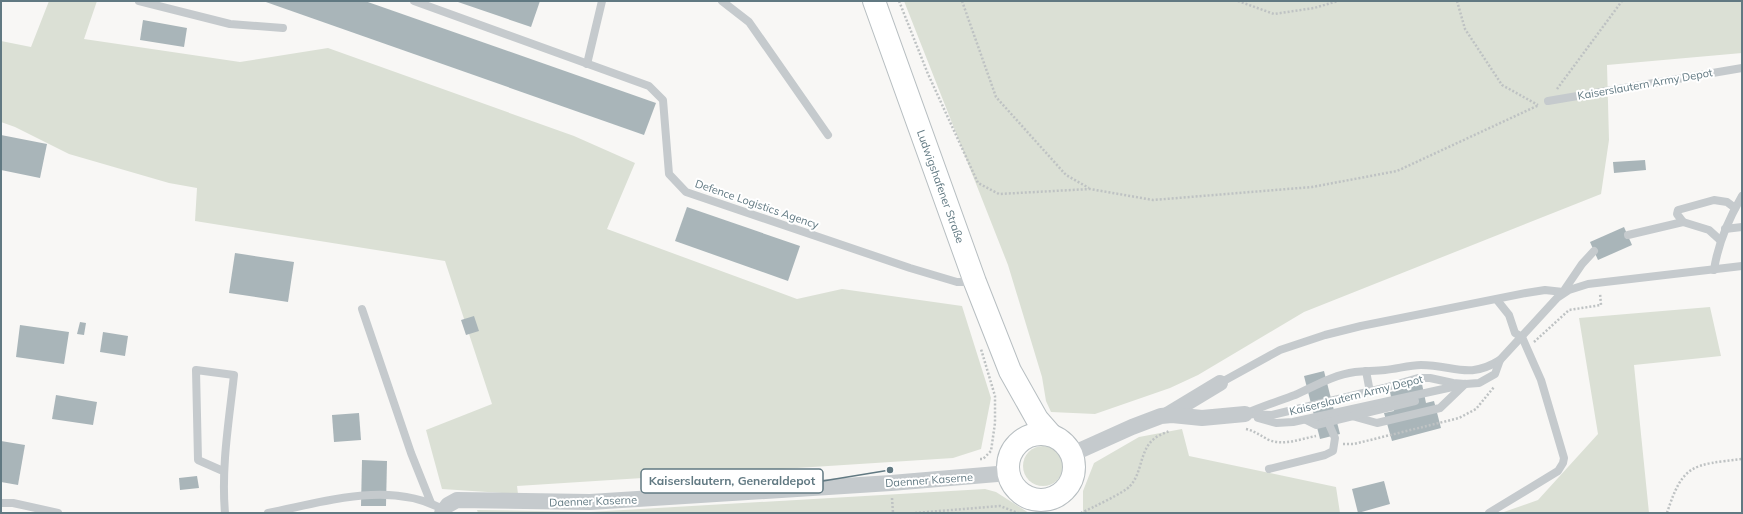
<svg xmlns="http://www.w3.org/2000/svg" width="1743" height="514" viewBox="0 0 1743 514" font-family="Mulish,sans-serif">
	<style>
		.green { fill: #dbe0d5 }
		.building { fill: #a9b5b9 }
		.lines { fill: none; stroke-linecap: round; stroke-linejoin: round }
		.secondary-casing { stroke: #b7bec1; stroke-width: 24 }
		.path { stroke: #bec2c3; stroke-width: 2.5; stroke-dasharray: 2 2; stroke-linecap: butt }
		.lane { stroke: #c5cacd; stroke-width: 8 }
		.street { stroke: #c5cacd; stroke-width: 16 }
		.secondary { stroke: #fff; stroke-width: 22 }
		.labels { text-anchor: middle; stroke-width: 4; stroke-linejoin: round; paint-order: stroke }
		.street-label { font-size: 11px; fill: #617982; stroke: #fff }
		.leader { fill: none; stroke: #617982; stroke-width: 1.5 }
		.callout-dot { fill: #617982; stroke: #fff; stroke-width: 1.5 }
		.callout { fill: #fff; stroke: #617982; stroke-width: 1.5 }
		.callout-label { font-size: 12px; text-anchor: middle; font-weight: bold; fill: #617982 }
	</style>
	<rect width="100%" height="100%" fill="#f8f7f5"/>
	<g class="green">
		<polygon points="49,1 97,1 84,39 240,62 328,48 574,136 635,163 607,229 797,299 842,289 962,306 991,398 981,449 953,458 517,486 518,494 442,489 426,430 492,404 445,261 195,221 197,188 169,183 69,154 15,127 1,122 1,41 31,47"/>
		<polygon points="904,1 1742,1 1742,53 1607,65 1609,140 1601,194 1304,312 1198,375 1170,388 1095,414 1051,412 1046,401 1042,377 1008,265"/>
		<polygon points="1710,307 1721,356 1634,365 1649,513 1501,513 1538,500 1598,434 1579,318"/>
		<polygon points="1182,429 1189,456 1336,487 1340,513 1083,513 1083,491 1094,463 1139,437"/>
		<circle cx="1043" cy="466" r="20"/>
		<polygon points="985,489 996,492 1029,513 478,513 477,510 589,512"/>
	</g>
	<g class="building">
		<polygon points="263,1 365,1 656,103 644,135"/>
		<polygon points="455,1 540,1 531,27"/>
		<polygon points="143,20 187,28 184,47 140,40"/>
		<polygon points="1,135 47,144 40,178 1,170"/>
		<polygon points="1645,160 1646,170 1614,173 1613,162"/>
		<polygon points="687,207 800,246 788,281 675,241"/>
		<polygon points="1624,227 1632,245 1598,260 1590,242"/>
		<polygon points="235,253 294,262 288,302 229,293"/>
		<polygon points="474,316 479,331 466,335 461,320"/>
		<polygon points="80,322 86,323 84,335 77,334"/>
		<polygon points="20,325 69,332 64,364 16,357"/>
		<polygon points="103,332 128,336 125,356 100,352"/>
		<polygon points="1324,371 1340,434 1320,439 1304,376"/>
		<polygon points="1422,384 1426,403 1434,401 1441,428 1392,441 1384,413 1394,411 1390,392"/>
		<polygon points="56,395 97,402 93,425 52,419"/>
		<polygon points="359,413 361,440 334,442 332,415"/>
		<polygon points="1,441 25,445 18,485 1,482"/>
		<polygon points="362,460 387,461 386,506 361,506"/>
		<polygon points="197,476 199,488 180,490 179,478"/>
		<polygon points="1384,481 1390,504 1358,513 1352,489"/>
	</g>
	<g class="lines">
		<g class="secondary-casing">
			<g id="secondary">
				<path id="s1" d="M 874,1 L 975,282 L 1010,371 L 1037,419 L 1051,435"/>
				<circle cx="1041" cy="467" r="33"/>
			</g>
		</g>
		<g class="path">
			<polyline points="899,1 928,74 978,183 999,194 1090,189 1153,200 1312,187 1397,171 1539,105"/>
			<polyline points="962,1 996,97 1066,175 1089,188"/>
			<polyline points="1238,1 1274,14 1314,8 1338,1"/>
			<polyline points="1457,1 1465,29 1502,85 1538,105"/>
			<polyline points="1557,89 1622,1"/>
			<polyline points="1534,342 1569,310 1601,305 1600,293"/>
			<path d="M 1246,429 C 1255,431 1261,436 1269,440 C 1284,446 1300,439 1316,436"/>
			<polyline points="1343,444 1354,444 1459,418 1476,409 1494,387"/>
			<polyline points="980,459 983,459 991,451 995,423 995,396 981,349"/>
			<polyline points="892,498 893,513"/>
			<polyline points="915,513 1000,506 1018,513"/>
			<path d="M 1081,513 C 1091,508 1124,493 1130,486 C 1143,472 1139,450 1155,438 C 1159,435 1165,433 1169,431"/>
			<path d="M 1667,513 C 1683,463 1693,465 1742,459"/>
		</g>
		<g class="lane">
			<polyline points="139,1 230,24 283,28"/>
			<polyline points="414,1 649,86 663,100 669,174 686,192 910,268 957,282 973,282"/>
			<polyline points="722,1 749,22 828,135"/>
			<polyline points="587,64 602,1"/>
			<polyline points="1548,101 1742,68"/>
			<polyline points="1725,229 1742,227"/>
			<polyline points="1628,235 1683,222"/>
			<polyline points="1720,240 1709,230 1683,222 1677,214 1678,210 1714,200 1727,202 1735,208"/>
			<path d="M 1714,270 C 1718,243 1728,220 1742,196"/>
			<polyline points="362,309 411,453 431,503"/>
			<polyline points="1366,371 1370,392"/>
			<polyline points="1220,383 1280,350 1325,335 1361,326 1526,293 1545,290 1563,292 1582,264 1594,251"/>
			<path d="M 1247,413 C 1263,406 1279,401 1295,395 C 1315,386 1333,375 1355,372 C 1365,371 1375,371 1385,370 C 1397,369 1409,365 1421,365 C 1454,365 1468,380 1500,360"/>
			<polyline points="1245,414 1272,415 1384,388 1418,378 1430,378 1453,383 1465,384 1479,383 1495,374 1500,360 1557,298 1569,290 1588,284 1742,266"/>
			<polyline points="1352,416 1377,423 1440,408 1465,384"/>
			<polyline points="1258,418 1276,423 1293,422 1457,386"/>
			<polyline points="1306,420 1316,425 1415,401"/>
			<polyline points="1269,469 1325,455 1333,451 1335,438 1328,422"/>
			<path d="M 223,471 L 198,460 L 196,370 L 234,375 C 229,421 221,467 225,513"/>
			<polyline points="1,503 13,503 58,513"/>
			<path d="M 268,513 C 325,502 390,480 444,510"/>
			<polyline points="1489,513 1558,471 1563,463 1564,458 1541,380 1522,337 1515,333 1509,315 1497,300"/>
		</g>
		<g class="street">
			<polyline points="1167,415 1220,383"/>
			<polyline points="1072,454 1132,427 1161,416 1172,415 1202,418 1245,414"/>
			<polyline points="442,513 448,505 457,500 590,502 891,483 1009,473"/>
		</g>
		<use href="#secondary" class="secondary"/>
	</g>
	<g class="labels">
		<g class="street-label">
			<text transform="translate(1645 84) rotate(-10)" y="4">Kaiserslautern Army Depot</text>
			<text dy="4" stroke="none"><textPath href="#s1" startOffset="197">Ludwigshafener Straße</textPath></text>
			<text transform="translate(757 204) rotate(19)" y="4">Defence Logistics Agency</text>
			<text transform="translate(1356 395) rotate(-14)" y="4">Kaiserslautern Army Depot</text>
			<text transform="translate(929 480) rotate(-4)" y="4">Daenner Kaserne</text>
			<text transform="translate(593 501) rotate(-2)" y="4">Daenner Kaserne</text>
		</g>
	</g>
	<path class="leader" d="M890 470L823 481"/>
	<circle class="callout-dot" cx="890" cy="470" r="4"/>
	<rect class="callout" x="641" y="469" width="182" height="24" rx="4"/>
	<g class="callout-label">
		<text x="732" y="485">Kaiserslautern, Generaldepot</text>
	</g>
	<rect width="1743" height="514" fill="none" stroke="#617982" stroke-width="4"/>
</svg>
